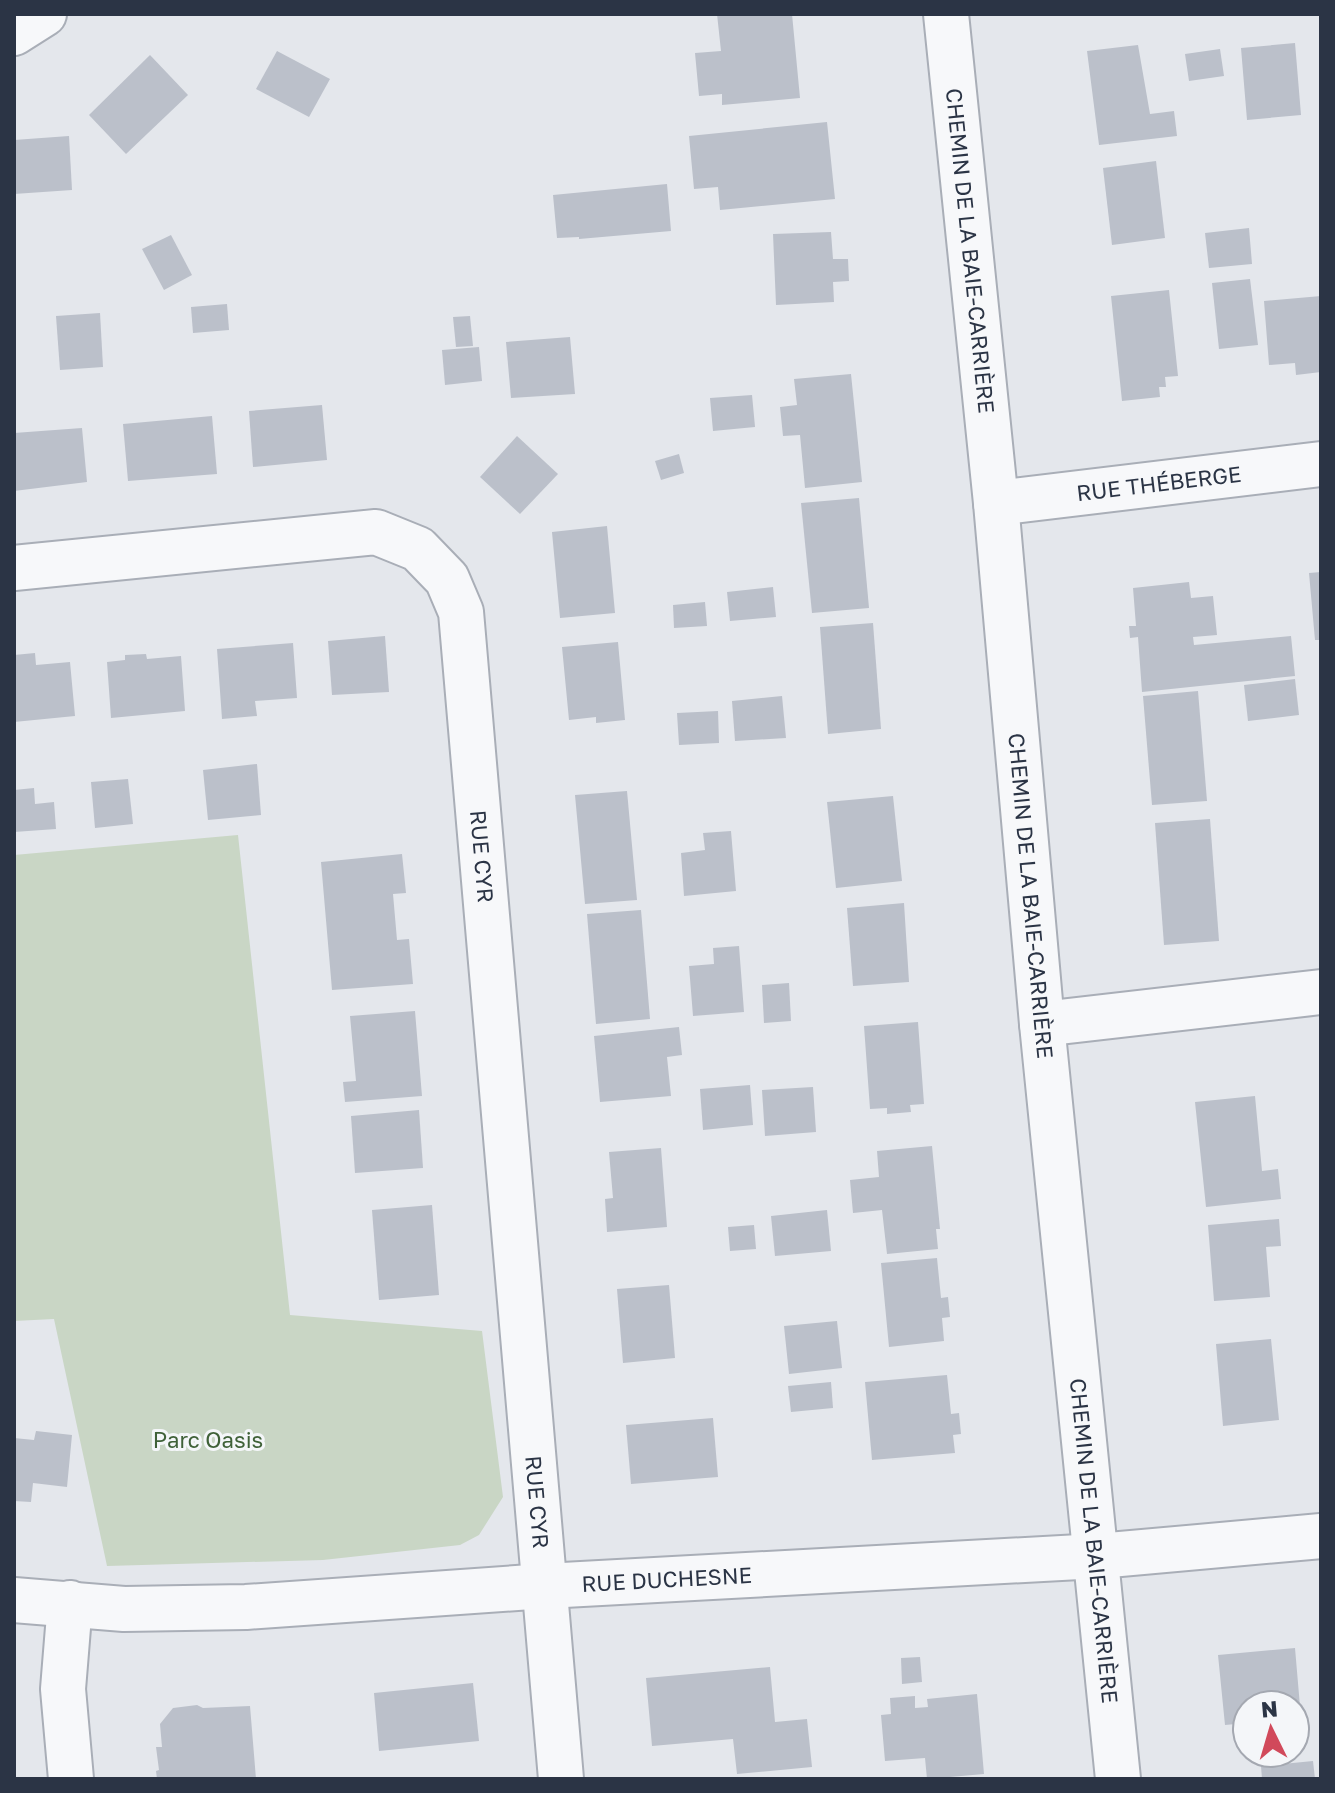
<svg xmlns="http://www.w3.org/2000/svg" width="1335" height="1793" viewBox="0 0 1335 1793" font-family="'Golos Text',sans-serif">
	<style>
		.green { fill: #c9d6c5 }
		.building { fill: #bbc0ca }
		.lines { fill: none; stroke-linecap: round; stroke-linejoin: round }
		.minor-casing { stroke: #a9aeb7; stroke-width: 48 }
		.minor { stroke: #f7f8fa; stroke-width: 44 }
		.labels { text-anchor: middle; stroke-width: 6; stroke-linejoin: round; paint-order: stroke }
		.street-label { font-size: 22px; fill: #2b3445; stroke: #f4f6f9 }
		.park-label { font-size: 22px; fill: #3f6138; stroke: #f4f6f9 }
	</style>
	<rect width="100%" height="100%" fill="#e4e7ec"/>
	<polygon class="green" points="238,835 290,1315 482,1331 503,1497 479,1535 460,1545 323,1560 107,1566 54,1319 14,1321 14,855"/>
	<g class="building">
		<polygon points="717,14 792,14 800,98 722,105 722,94 699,96 695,53 721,51"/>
		<polygon points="1295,43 1301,115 1247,120 1241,48"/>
		<polygon points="1138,45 1150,114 1174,111 1177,136 1099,145 1087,51"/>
		<polygon points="1220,49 1224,76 1189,81 1185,54"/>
		<polygon points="277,51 330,79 309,117 256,89"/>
		<polygon points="150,55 188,95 126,154 89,115"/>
		<polygon points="827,122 835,199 720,210 718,187 694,189 689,136"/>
		<polygon points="69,136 72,190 14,194 14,140"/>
		<polygon points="1156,161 1165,238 1112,245 1103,168"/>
		<polygon points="667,184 671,231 579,239 579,237 557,238 553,195"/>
		<polygon points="1249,228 1252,264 1209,268 1205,233"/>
		<polygon points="831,232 833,259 848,259 849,281 833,282 834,302 776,305 773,234"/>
		<polygon points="171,235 192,275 164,290 142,249"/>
		<polygon points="1250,279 1258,345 1219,349 1212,283"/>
		<polygon points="1169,290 1178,376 1165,377 1166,387 1159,387 1160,397 1122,401 1111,296"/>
		<polygon points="1321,296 1321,372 1296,375 1295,363 1269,365 1264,301"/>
		<polygon points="227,304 229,330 193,333 191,307"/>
		<polygon points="100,313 103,367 60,370 56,316"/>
		<polygon points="470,316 473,346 456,347 453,317"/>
		<polygon points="570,337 575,394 511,398 506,342"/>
		<polygon points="479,347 482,381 445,385 442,350"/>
		<polygon points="851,374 862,482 805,488 800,435 783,436 780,407 797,405 794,379"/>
		<polygon points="752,395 755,427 713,431 710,398"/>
		<polygon points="322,405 327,460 253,467 249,411"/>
		<polygon points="212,416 217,474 128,481 123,424"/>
		<polygon points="82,428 87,482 14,491 14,433"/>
		<polygon points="517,436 558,474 520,514 480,477"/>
		<polygon points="679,454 684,473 661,480 655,461"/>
		<polygon points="859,498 869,608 812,613 801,503"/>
		<polygon points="607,526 615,613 560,618 552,532"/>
		<polygon points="1321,572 1321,640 1315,640 1309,573"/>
		<polygon points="1189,582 1191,598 1213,596 1217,635 1193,637 1194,645 1291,636 1295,676 1142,692 1138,637 1130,638 1129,626 1136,626 1133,588"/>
		<polygon points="773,587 776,617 730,621 727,592"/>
		<polygon points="705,602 707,626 674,628 673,605"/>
		<polygon points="873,623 881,729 828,734 820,627"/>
		<polygon points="385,636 389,692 332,695 328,641"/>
		<polygon points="618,642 625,720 596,723 596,717 569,720 562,647"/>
		<polygon points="293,643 297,698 255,701 257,716 222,719 217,649"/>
		<polygon points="35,653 36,665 70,662 75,716 14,722 14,655"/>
		<polygon points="146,654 147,659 181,656 185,711 111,718 107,662 125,660 125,655"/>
		<polygon points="1295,679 1299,715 1248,721 1244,685"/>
		<polygon points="1198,691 1207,801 1152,805 1143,696"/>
		<polygon points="782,696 786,738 735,741 732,701"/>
		<polygon points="718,711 719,743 679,745 677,713"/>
		<polygon points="257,764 261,815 208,820 203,770"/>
		<polygon points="128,779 133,824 95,828 91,782"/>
		<polygon points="34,788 35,804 54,802 56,829 14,832 14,790"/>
		<polygon points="627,791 637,900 585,904 575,795"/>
		<polygon points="893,796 902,881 836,888 827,802"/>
		<polygon points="1210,819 1219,941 1164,945 1155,823"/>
		<polygon points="731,831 736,891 684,896 681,853 705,850 703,833"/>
		<polygon points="402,854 406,893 393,894 397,940 409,939 413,984 332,990 321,862"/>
		<polygon points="904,903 909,982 853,986 847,908"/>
		<polygon points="641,910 650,1019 596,1024 587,914"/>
		<polygon points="739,946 744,1012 693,1016 689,966 714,964 713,948"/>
		<polygon points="789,983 791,1021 764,1023 762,985"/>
		<polygon points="415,1011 422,1096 345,1102 343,1082 356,1081 350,1016"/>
		<polygon points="918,1022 924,1104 910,1105 911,1112 887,1114 887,1108 870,1109 864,1026"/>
		<polygon points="679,1027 682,1055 667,1057 671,1096 600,1102 594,1036"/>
		<polygon points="750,1085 753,1125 703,1130 700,1089"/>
		<polygon points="813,1087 816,1132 765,1136 762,1090"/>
		<polygon points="1255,1096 1262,1171 1278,1169 1281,1199 1206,1207 1195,1102"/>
		<polygon points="419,1110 423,1168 355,1173 351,1116"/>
		<polygon points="932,1146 940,1229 936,1229 938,1249 887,1254 882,1210 853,1213 850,1180 879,1177 877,1151"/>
		<polygon points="661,1148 667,1227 607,1232 605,1199 613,1198 609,1152"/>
		<polygon points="432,1205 439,1295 379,1300 372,1210"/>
		<polygon points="827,1210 831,1251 775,1256 771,1216"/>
		<polygon points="1279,1219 1281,1246 1266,1247 1270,1297 1214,1301 1208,1225"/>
		<polygon points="754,1225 756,1249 730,1251 728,1227"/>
		<polygon points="937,1258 941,1298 948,1297 950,1317 942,1318 944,1341 889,1347 881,1263"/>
		<polygon points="669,1285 675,1358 623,1363 617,1289"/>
		<polygon points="837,1321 842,1368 789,1374 784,1326"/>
		<polygon points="1271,1339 1279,1420 1223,1426 1216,1344"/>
		<polygon points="947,1375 951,1414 959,1413 961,1434 953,1435 955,1453 872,1460 865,1382"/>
		<polygon points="831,1382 833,1408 791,1412 788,1386"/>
		<polygon points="713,1418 718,1477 631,1484 626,1425"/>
		<polygon points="36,1431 72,1435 67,1487 33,1483 31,1502 14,1501 14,1438 34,1440"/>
		<polygon points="1295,1648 1301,1718 1295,1719 1295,1705 1247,1705 1247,1723 1225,1725 1218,1655"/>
		<polygon points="920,1657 922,1682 902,1684 901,1658"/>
		<polygon points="770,1667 775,1722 807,1719 812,1767 737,1774 733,1739 652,1746 646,1678"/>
		<polygon points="473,1683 479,1741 379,1751 374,1693"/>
		<polygon points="977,1694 984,1774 927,1779 925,1758 885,1761 881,1715 891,1714 890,1698 915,1696 915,1708 928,1707 927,1699"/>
		<polygon points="197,1705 203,1708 250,1706 256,1779 157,1779 156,1771 159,1770 156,1747 162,1747 160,1724 173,1708"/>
		<polygon points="1313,1761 1315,1779 1262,1779 1261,1766"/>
	</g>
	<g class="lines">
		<g class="minor-casing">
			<g id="minor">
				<path id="s1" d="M 946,14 L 996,503 L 1042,1024 L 1118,1779"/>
				<polyline points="14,33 44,14"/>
				<path id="s2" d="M 996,503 L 1321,464"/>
				<path id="s3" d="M 14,568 L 376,532 L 418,549 L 447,579 L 461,612 L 561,1779"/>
				<polyline points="1042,1024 1321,992"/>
				<path id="s4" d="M 14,1600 L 124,1609 L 246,1607 L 545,1586 L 1098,1556 L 1321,1536"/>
				<polyline points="70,1603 63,1689 71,1779"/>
			</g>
		</g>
		<use href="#minor" class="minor"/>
	</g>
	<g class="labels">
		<g class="street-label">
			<text dy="8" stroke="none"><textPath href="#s1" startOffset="238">CHEMIN DE LA BAIE-CARRIÈRE</textPath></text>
			<text dy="8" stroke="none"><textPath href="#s2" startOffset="164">RUE THÉBERGE</textPath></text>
			<text dy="8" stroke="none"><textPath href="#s3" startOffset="732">RUE CYR</textPath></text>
			<text dy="8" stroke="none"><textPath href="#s1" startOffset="886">CHEMIN DE LA BAIE-CARRIÈRE</textPath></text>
			<text dy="8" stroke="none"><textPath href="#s3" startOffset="1380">RUE CYR</textPath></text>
			<text dy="8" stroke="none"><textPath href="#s1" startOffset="1534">CHEMIN DE LA BAIE-CARRIÈRE</textPath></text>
			<text dy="8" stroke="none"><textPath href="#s4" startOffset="654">RUE DUCHESNE</textPath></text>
		</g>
		<g class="park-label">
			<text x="208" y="1448">Parc Oasis</text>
		</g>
	</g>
	<rect width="1335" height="1793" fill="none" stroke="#2b3445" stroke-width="32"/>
	<g transform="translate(1271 1729) rotate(355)"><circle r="38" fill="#f4f6f9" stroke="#a4a8b1" stroke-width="2"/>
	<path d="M0-6L14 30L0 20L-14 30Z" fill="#d1495b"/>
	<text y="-12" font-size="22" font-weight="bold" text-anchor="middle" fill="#2b3445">N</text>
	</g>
</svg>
